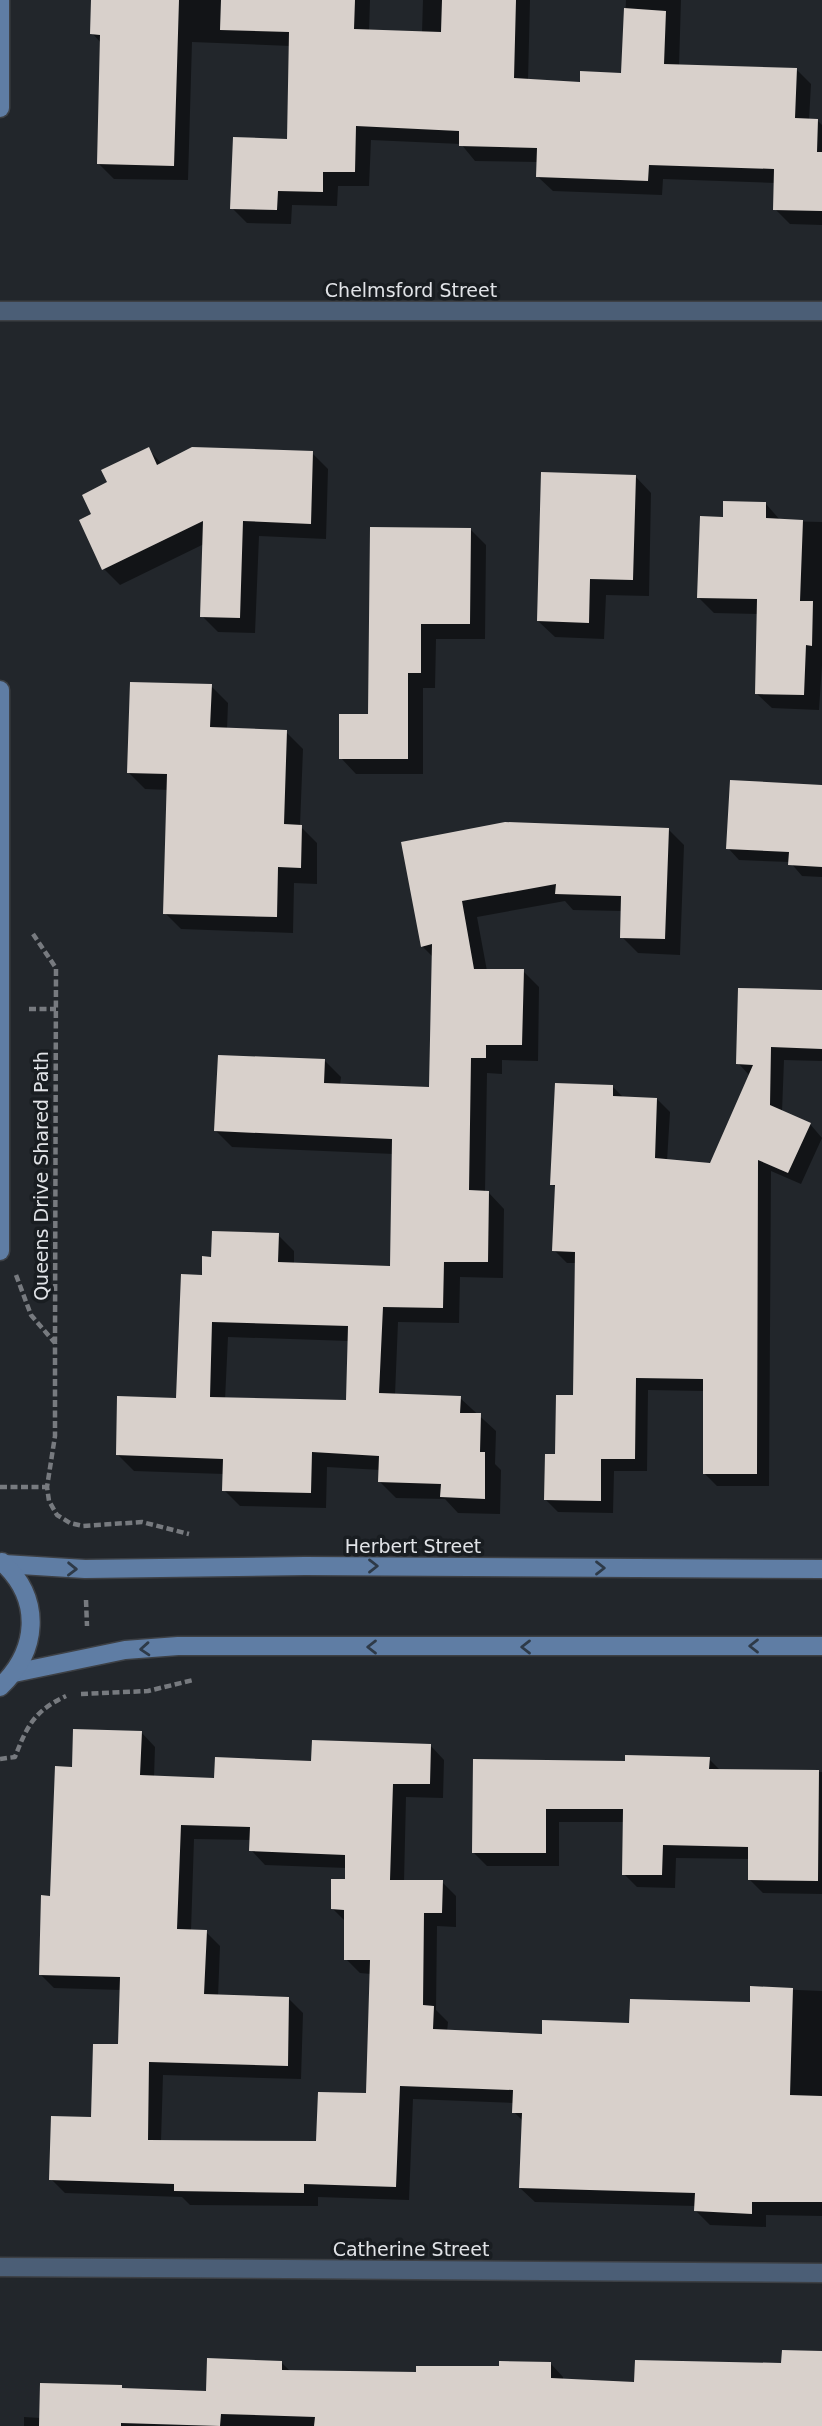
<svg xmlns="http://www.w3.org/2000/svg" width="822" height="2426" viewBox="0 0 822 2426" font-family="'DejaVu Sans',sans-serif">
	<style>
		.shadow { fill: #0007; fill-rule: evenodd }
		.building { fill: #d8d0cb; fill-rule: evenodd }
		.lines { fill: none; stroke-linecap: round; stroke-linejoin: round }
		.street-casing { stroke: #3d4045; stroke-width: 21 }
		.secondary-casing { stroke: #3d4045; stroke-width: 21 }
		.path { stroke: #777a7f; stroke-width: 4.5; stroke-dasharray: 7 3.5; stroke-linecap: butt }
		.street { stroke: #4b5e76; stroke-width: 18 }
		.secondary { stroke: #5f7da4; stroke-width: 18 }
		.oneway { stroke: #2e3a48 }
		.labels { text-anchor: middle; stroke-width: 7; stroke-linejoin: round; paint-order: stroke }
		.street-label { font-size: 19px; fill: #e1e3e7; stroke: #191d21 }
	</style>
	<rect width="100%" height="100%" fill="#22262b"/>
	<g class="shadow">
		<polygon points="93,0 370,0 369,31 422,33 423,0 530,0 528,81 581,84 623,74 626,0 681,0 679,66 796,69 811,84 809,120 817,120 822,125 822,225 790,224 775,209 776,183 663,179 662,195 553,191 538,177 538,162 475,161 461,144 371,140 369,186 338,186 337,206 292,205 291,224 247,223 232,208 288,141 291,46 192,42 188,180 114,179 99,164 102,44 92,33"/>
		<polygon points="148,449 162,464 312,453 328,469 326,539 259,536 255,633 218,632 202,616 204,544 120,585 104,569 93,515 109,483"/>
		<polygon points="635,476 651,493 649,596 606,595 604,639 555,637 538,621"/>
		<polygon points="766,504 781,521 822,522 822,665 819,710 772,708 756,693 758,614 714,613 699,598 725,519"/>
		<polygon points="470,529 486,545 485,639 436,639 435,688 423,688 423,774 356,774 341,758 370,716"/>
		<polygon points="211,686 228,703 227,730 286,732 303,749 300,826 317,843 317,884 294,883 293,933 181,929 165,913 169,790 145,789 129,773"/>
		<polygon points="822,787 822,877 802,876 790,862 739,860 728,848"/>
		<path d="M 668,829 L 684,845 L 680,955 L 638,953 L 622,937 L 622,911 L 573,910 L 565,901 L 477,917 L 487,971 L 523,971 L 539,987 L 538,1061 L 502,1060 L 502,1074 L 487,1073 L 485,1192 L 488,1192 L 504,1209 L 503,1278 L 460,1277 L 459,1323 L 398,1322 L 395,1395 L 460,1398 L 496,1431 L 495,1464 L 501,1470 L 500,1514 L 458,1513 L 445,1499 L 396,1498 L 380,1482 L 381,1470 L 327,1467 L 326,1508 L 240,1506 L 224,1490 L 224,1474 L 134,1471 L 118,1455 L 178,1400 L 213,1259 L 278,1235 L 294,1251 L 294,1265 L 392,1268 L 394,1154 L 232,1147 L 216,1131 L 325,1061 L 341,1077 L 340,1085 L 431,1089 L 433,957 L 422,946 L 403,843 ZM 228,1337 L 349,1341 L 347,1402 L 225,1400 Z"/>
		<polygon points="822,993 822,1061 784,1060 782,1112 810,1124 822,1138 801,1184 771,1171 769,1486 717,1486 704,1473 705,1391 648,1390 647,1471 614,1471 613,1513 558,1512 545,1499 575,1397 576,1263 567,1263 554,1250 556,1188 552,1184 613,1087 624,1098 657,1099 670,1112 667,1161 711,1165 750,1076 738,1063"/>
		<path d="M 141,1732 L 155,1747 L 154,1777 L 216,1780 L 313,1762 L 430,1745 L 444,1760 L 443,1798 L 406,1797 L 404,1882 L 442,1882 L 456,1896 L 456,1927 L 437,1926 L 436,2010 L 448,2022 L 447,2032 L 543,2036 L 631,2025 L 751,2004 L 752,1988 L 822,1991 L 822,2216 L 766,2215 L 766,2227 L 710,2225 L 696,2211 L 696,2206 L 535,2202 L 520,2188 L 523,2121 L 514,2112 L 514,2103 L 413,2099 L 409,2200 L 318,2197 L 318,2206 L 190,2205 L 182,2197 L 65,2193 L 51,2179 L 93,2119 L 120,2046 L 121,1990 L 54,1988 L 40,1974 L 52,1898 L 74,1768 ZM 194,1839 L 251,1840 L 251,1850 L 265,1865 L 347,1868 L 346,1881 L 332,1908 L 346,1922 L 346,1959 L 360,1973 L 371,1974 L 367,2095 L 318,2142 L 161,2141 L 163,2075 L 301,2079 L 303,2013 L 289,1999 L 218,1997 L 220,1946 L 206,1932 L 191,1931 Z"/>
		<polygon points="709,1759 721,1771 822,1772 822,1894 763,1893 750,1880 750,1859 676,1858 675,1888 637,1887 624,1874 625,1822 559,1822 559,1866 487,1866 474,1853 474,1761 626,1762"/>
		<polygon points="822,2353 822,2426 24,2426 24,2417 41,2418 124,2390 207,2393 282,2363 291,2372 417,2373 551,2364 563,2377 563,2381 636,2384 783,2365"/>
	</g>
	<g class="building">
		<polygon points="91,0 179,0 174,166 97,164 100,35 90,34"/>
		<polygon points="221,0 355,0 354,29 441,32 442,0 516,0 514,78 580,82 580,71 621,73 624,8 666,11 664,64 797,68 795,118 818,119 817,152 822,152 822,211 773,210 774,169 649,165 648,181 536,177 537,148 459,146 459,131 356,126 355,172 323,172 323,192 278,191 277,210 230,209 233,137 287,139 289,32 220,30"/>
		<polygon points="149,447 157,465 192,447 313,451 311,524 243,521 240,618 200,617 203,521 102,570 79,520 91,514 82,495 107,482 101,470"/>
		<polygon points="541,472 636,475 633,580 590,579 589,623 537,621"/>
		<polygon points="723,501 766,502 766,518 803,520 800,601 813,601 812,646 806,645 804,695 755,694 757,599 697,598 700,516 723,517"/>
		<polygon points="370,527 471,528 470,624 421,624 421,673 408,673 408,759 339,759 339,714 368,714"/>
		<polygon points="130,682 212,684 210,727 287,730 284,824 302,825 301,868 278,867 277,917 163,914 167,774 127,773"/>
		<polygon points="730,780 822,785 822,867 788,865 789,852 726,849"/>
		<path d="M 505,822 L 669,828 L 665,939 L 620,938 L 621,896 L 555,894 L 556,884 L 462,901 L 474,969 L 524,969 L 522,1045 L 486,1045 L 486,1058 L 471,1058 L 469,1190 L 489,1191 L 488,1262 L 444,1262 L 443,1308 L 383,1307 L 379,1393 L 461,1396 L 460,1413 L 481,1413 L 480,1452 L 485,1452 L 485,1499 L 440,1497 L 441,1484 L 378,1482 L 379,1456 L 312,1452 L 311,1493 L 222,1491 L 223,1459 L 116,1455 L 117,1396 L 176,1398 L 181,1274 L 202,1275 L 202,1256 L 211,1257 L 212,1231 L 279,1233 L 278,1262 L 390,1266 L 392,1139 L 214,1131 L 218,1055 L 325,1059 L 324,1083 L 429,1087 L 432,944 L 421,947 L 401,842 ZM 212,1322 L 348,1326 L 346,1400 L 210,1397 Z"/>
		<polygon points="738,988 822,990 822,1049 771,1047 770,1105 811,1123 788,1173 758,1160 757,1474 703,1474 703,1379 636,1378 635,1459 601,1459 601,1501 544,1500 545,1454 555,1454 556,1395 573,1395 575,1252 552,1251 555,1185 550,1185 555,1083 613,1085 613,1096 657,1098 655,1158 710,1163 753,1065 736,1064"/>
		<path d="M 73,1729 L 142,1731 L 140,1775 L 214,1778 L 215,1757 L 311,1761 L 312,1740 L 431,1744 L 430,1784 L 393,1784 L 390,1880 L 443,1880 L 442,1913 L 424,1913 L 423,2005 L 434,2006 L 433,2029 L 542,2034 L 542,2020 L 629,2023 L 630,1999 L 750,2002 L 750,1986 L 793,1988 L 790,2095 L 822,2096 L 822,2202 L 752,2202 L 752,2214 L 694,2211 L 695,2193 L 519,2188 L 522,2113 L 512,2113 L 513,2090 L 400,2086 L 396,2187 L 304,2184 L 304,2193 L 174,2191 L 174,2184 L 49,2180 L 51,2116 L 91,2117 L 93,2044 L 118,2044 L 120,1977 L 39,1975 L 41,1895 L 50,1896 L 55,1766 L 72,1767 ZM 181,1825 L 250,1827 L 249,1851 L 345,1855 L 345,1879 L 331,1879 L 331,1909 L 344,1910 L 344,1960 L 370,1960 L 366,2093 L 318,2092 L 316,2141 L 148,2140 L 149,2062 L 288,2066 L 289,1997 L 204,1994 L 207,1930 L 177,1929 Z"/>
		<polygon points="625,1755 710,1757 709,1769 819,1770 818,1881 748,1880 748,1847 663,1845 662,1875 622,1875 623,1809 546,1809 546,1853 472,1853 473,1759 625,1761"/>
		<polygon points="782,2350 822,2351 822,2426 314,2426 315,2417 221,2414 220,2426 121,2423 121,2426 39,2426 40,2383 122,2385 122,2388 206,2391 207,2358 282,2361 282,2370 416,2372 416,2366 499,2366 499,2361 551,2362 551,2378 634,2382 635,2360 781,2363"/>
	</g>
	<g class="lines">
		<g class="street-casing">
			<g id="street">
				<polyline points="0,311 822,311"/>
				<polyline points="0,2267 822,2273"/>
			</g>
		</g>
		<g class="secondary-casing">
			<g id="secondary">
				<polyline points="0,108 0,0"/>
				<polyline points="0,690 0,1251"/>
				<polyline points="4,1564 85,1569 305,1566 822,1569"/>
				<polyline points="14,1673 125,1650 178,1646 822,1646"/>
				<path d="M 0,1687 C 38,1651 43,1600 2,1562"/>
			</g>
		</g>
		<g class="path">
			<polyline points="33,934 56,968 55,1342"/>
			<polyline points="29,1009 56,1009"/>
			<polyline points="16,1275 31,1315 55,1343 55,1436 47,1487 49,1501 57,1515 70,1523 83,1526 142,1522 189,1534"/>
			<polyline points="0,1487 47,1487"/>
			<polyline points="86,1600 87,1626"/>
			<polyline points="81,1694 148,1691 193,1680"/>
			<path d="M 0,1759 L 15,1757 C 27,1726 34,1711 66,1696"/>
		</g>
		<use href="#street" class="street"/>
		<use href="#secondary" class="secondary"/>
	</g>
	<defs><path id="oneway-chevron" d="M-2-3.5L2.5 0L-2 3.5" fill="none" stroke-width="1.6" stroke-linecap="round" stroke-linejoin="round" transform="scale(1.75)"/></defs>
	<g class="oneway">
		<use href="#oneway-chevron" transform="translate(373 1566)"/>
		<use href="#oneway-chevron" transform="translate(600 1568)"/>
		<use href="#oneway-chevron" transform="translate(72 1569) rotate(1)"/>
		<use href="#oneway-chevron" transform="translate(754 1646) rotate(180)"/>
		<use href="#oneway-chevron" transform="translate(372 1647) rotate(-180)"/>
		<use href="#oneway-chevron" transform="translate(526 1647) rotate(180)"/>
		<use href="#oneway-chevron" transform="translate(145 1649) rotate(176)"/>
	</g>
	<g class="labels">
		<g class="street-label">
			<text x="411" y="297">Chelmsford Street</text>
			<text transform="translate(41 1176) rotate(-90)" y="7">Queens Drive Shared Path</text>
			<text x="413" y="1553">Herbert Street</text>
			<text x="411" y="2256">Catherine Street</text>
		</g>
	</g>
</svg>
